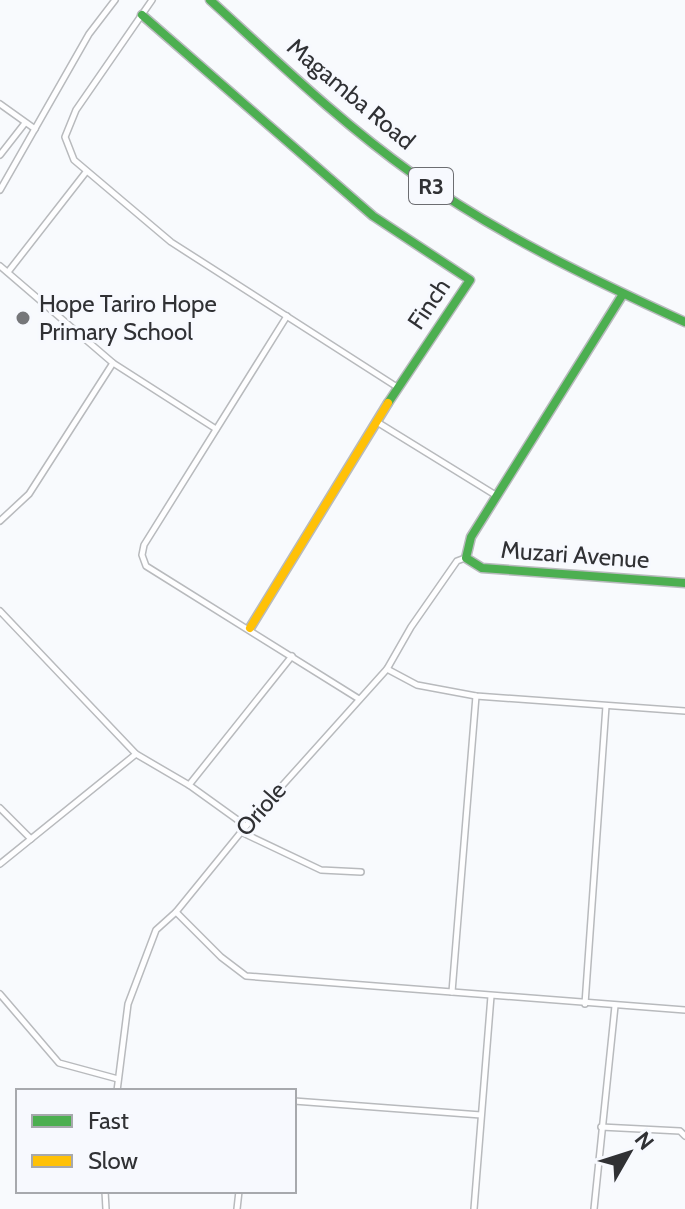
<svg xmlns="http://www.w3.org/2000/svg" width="685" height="1209" viewBox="0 0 685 1209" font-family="Cabin,sans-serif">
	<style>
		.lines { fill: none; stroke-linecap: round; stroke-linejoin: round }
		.street-casing { stroke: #b8babd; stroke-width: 8 }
		.fast-casing { stroke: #b8babd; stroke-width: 11 }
		.slow-casing { stroke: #b8babd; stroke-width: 11 }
		.street { stroke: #fefeff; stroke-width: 5 }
		.fast { stroke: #4caf50; stroke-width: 8 }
		.slow { stroke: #ffc107; stroke-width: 8 }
		.poi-dot { fill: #76777a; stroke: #f7f9fe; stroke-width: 3 }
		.labels { text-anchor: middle; stroke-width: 6; stroke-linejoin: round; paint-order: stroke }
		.shield { fill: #f7f9fe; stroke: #6c6d71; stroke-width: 2 }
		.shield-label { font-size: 22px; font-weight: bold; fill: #303134 }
		.street-label { font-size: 24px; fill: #303134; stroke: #f7f9fe }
		.poi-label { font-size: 24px; fill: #303134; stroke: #f7f9fe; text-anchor: start }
	</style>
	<rect width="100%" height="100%" fill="#f8fafd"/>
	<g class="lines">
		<g class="street-casing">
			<g id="street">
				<polyline points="152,0 76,110 65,137 74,160 171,242 397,387"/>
				<polyline points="0,104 35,129"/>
				<polyline points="0,155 25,123"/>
				<polyline points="0,190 89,34 115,0"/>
				<polyline points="0,266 113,363 216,429"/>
				<polyline points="8,272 86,172"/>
				<polyline points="287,316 144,545 142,555 146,566 359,699"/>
				<polyline points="377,422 497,496"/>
				<polyline points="0,521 29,494 113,363"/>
				<polyline points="0,611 136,754 189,785 246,826"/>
				<polyline points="387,669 417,685 476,696 685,711"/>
				<polyline points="189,785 292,656"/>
				<polyline points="0,808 31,839"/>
				<polyline points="241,832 321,870 361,872"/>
				<polyline points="0,864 136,754"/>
				<polyline points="176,912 221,957 246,976 685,1010"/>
				<polyline points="452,992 476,696"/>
				<polyline points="0,994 59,1063 118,1079"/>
				<polyline points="585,1004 606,706"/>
				<polyline points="117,1091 128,1004 156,930 176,912 246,826 387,669 411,627 457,561 465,558"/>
				<polyline points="294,1101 481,1115"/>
				<polyline points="601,1127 680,1131 685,1136"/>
				<polyline points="105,1191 106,1209"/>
				<polyline points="237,1209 239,1191"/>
				<polyline points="474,1209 491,996"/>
				<polyline points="594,1209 615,1006"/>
			</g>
		</g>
		<g class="fast-casing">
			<g id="fast">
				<path d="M 210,0 C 276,60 340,122 413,174 C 497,234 591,279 685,322"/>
				<polyline points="142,15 373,216 470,280 388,403"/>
				<polyline points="623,294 471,537 466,558 482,568 685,583"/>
			</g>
		</g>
		<g class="slow-casing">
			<polyline id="slow" points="250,628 388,403"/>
		</g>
		<use href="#street" class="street"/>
		<use href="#fast" class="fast"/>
		<use href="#slow" class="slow"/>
	</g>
	<circle class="poi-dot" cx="23" cy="318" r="8"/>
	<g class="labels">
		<rect class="shield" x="409" y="168" width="44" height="36" rx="6"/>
		<g class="shield-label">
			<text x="431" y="194">R3</text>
		</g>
		<g class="street-label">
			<text transform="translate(351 94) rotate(40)" y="8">Magamba Road</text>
			<text transform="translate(429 304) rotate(-56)" y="8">Finch</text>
			<text transform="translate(575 555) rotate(4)" y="8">Muzari Avenue</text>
			<text transform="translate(261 809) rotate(-49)" y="8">Oriole</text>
		</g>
		<g class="poi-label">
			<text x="39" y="312">Hope Tariro Hope<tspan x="39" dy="28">Primary School</tspan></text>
		</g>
	</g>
	<rect x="16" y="1089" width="280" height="104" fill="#f7f9fe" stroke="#a7a9ad" stroke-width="2"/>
	<rect x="32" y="1115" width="40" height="12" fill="#4caf50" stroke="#a7a9ad" stroke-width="2"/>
	<text x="88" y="1129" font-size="24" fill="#303134">Fast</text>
	<rect x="32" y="1155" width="40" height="12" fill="#ffc107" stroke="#a7a9ad" stroke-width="2"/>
	<text x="88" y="1169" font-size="24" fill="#303134">Slow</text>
	<g transform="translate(629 1153) rotate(51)" stroke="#f7f9fe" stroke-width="6" paint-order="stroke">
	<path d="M0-6L14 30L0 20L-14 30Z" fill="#303134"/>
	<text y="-12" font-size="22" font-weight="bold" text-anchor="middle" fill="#303134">N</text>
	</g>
</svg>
